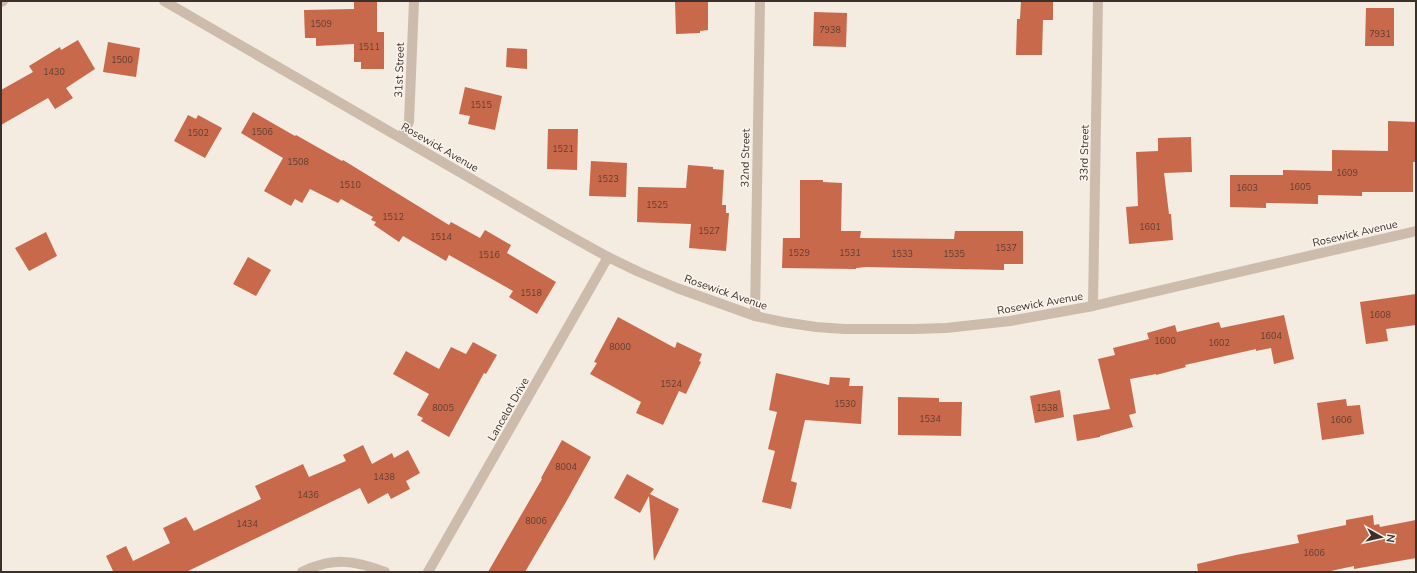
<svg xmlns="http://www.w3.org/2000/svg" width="1417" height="573" viewBox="0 0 1417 573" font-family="'Nunito Sans',sans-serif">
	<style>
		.building { fill: #c8694b }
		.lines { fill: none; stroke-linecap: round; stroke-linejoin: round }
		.street { stroke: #cdbbac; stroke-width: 10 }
		.labels { text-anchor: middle; stroke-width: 3; stroke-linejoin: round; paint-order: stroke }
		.number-label { font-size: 9px; fill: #5e3e33 }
		.street-label { font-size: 11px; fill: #3b302b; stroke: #fbf5ee }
	</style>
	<rect width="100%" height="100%" fill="#f4ebe1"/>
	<g class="building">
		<polygon points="354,1 377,1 377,32 384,32 384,69 361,69 361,62 354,62 354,44 316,46 316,38 305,38 304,10 354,9"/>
		<polygon points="675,1 708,1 708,30 700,31 700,33 676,34"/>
		<polygon points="1021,1 1053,1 1053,20 1043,20 1042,55 1016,55 1017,19 1020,19"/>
		<polygon points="1366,8 1394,8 1394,46 1365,46"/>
		<polygon points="814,12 847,13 846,47 813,46"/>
		<polygon points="78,40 95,69 66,88 73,98 55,109 48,98 1,125 1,90 33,72 29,66 60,47 61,50"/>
		<polygon points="108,42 140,48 136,77 103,72"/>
		<polygon points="507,48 527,49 527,69 506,67"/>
		<polygon points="465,87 502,96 495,130 468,124 470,116 459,114"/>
		<polygon points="253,112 295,136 296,135 342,161 343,160 449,225 451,222 480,238 485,230 511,245 507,253 556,282 537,314 509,297 513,291 449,255 446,261 403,236 399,242 374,225 376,222 371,220 373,217 341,199 338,203 310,189 302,203 295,199 291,206 264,191 283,158 241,133"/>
		<polygon points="188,115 196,119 198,115 222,128 205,158 174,141"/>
		<polygon points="1388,121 1416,122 1416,162 1413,162 1413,192 1362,192 1362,196 1318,195 1318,204 1266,203 1266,208 1230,207 1230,175 1283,175 1283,170 1332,171 1332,150 1388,151"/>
		<polygon points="548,129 578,129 577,170 547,169"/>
		<polygon points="1191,137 1192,172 1164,173 1169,214 1171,214 1173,240 1129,244 1126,207 1138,206 1136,152 1158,151 1158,138"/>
		<polygon points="591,161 627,163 626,197 589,196"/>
		<polygon points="688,165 713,167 713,169 724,170 722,205 726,205 726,213 729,213 726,251 689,248 691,224 637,222 638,187 686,188"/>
		<polygon points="800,180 823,180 823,182 842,183 841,231 861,231 860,238 954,239 955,231 1023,231 1023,264 1004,264 1004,270 866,267 856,268 856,269 782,268 783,238 800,238"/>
		<polygon points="46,232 57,256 29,271 15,248"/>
		<polygon points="248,257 271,270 256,296 233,284"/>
		<polygon points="1416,294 1416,325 1386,329 1388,341 1366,344 1360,302"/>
		<polygon points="1284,315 1294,359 1274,364 1271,348 1256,351 1256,349 1185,365 1186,367 1156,375 1156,374 1130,379 1136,413 1129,415 1133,427 1100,436 1100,437 1077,441 1073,415 1110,409 1098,359 1115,355 1113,348 1149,339 1147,333 1175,325 1177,332 1219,322 1221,328"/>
		<polygon points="618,317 675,348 677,342 702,354 699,361 701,362 686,394 679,391 663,425 636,413 641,402 590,374 597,363 594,362"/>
		<polygon points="473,342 497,355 486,374 484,373 449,437 421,421 423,418 417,415 429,394 393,374 406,351 439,369 451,347 466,354"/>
		<polygon points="776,373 829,385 830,377 850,378 849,386 863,386 861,424 805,420 791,481 797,483 791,509 762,502 775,451 768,449 777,412 769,410"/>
		<polygon points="1060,390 1064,417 1035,423 1030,396"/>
		<polygon points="898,397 939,398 939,402 962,402 961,436 898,435"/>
		<polygon points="1346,399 1347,406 1360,405 1364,434 1322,440 1317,403"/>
		<polygon points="562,440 591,457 566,502 525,572 488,572 542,479 541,478"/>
		<polygon points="363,445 372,464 392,453 394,458 408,450 420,473 406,481 410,489 391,499 388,493 368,504 360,488 186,572 110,572 113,571 106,556 126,546 133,561 170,543 163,528 186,517 194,531 261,499 255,486 303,464 309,477 346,461 343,455"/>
		<polygon points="627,474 654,489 650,494 679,509 654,561 649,496 640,513 614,498"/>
		<polygon points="1373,515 1374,525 1379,524 1380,527 1416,520 1416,558 1354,569 1354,566 1326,572 1198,572 1197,564 1236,555 1299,543 1297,535 1346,525 1346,520"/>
	</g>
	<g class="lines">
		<g class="street">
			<polyline points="164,1 563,232 608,257 639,272 677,288 755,316 783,322 816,327 844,329 914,329 946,328 1010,321 1093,306 1416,231"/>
			<polyline points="1,2 3,1"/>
			<polyline points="401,138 409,122 414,1"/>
			<polyline points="1093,306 1098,1"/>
			<polyline points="755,316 760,1"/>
			<path d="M 302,572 C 332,557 354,560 385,572"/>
			<polyline points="428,572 608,257"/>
		</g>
	</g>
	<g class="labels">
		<g class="number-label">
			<text x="321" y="27">1509</text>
			<text x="830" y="33">7938</text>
			<text x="1380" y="37">7931</text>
			<text x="369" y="50">1511</text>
			<text x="122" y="63">1500</text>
			<text x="54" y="75">1430</text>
			<text x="481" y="108">1515</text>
			<text x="262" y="135">1506</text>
			<text x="198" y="136">1502</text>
			<text x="563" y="152">1521</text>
			<text x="298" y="165">1508</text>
			<text x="1347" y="176">1609</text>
			<text x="608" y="182">1523</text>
			<text x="350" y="188">1510</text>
			<text x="1300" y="190">1605</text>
			<text x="1247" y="191">1603</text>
			<text x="657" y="208">1525</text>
			<text x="393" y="220">1512</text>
			<text x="1150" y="230">1601</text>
			<text x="709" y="234">1527</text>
			<text x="441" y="240">1514</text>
			<text x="1006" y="251">1537</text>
			<text x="799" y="256">1529</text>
			<text x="850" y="256">1531</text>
			<text x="902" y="257">1533</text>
			<text x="954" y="257">1535</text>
			<text x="489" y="258">1516</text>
			<text x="531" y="296">1518</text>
			<text x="1380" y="318">1608</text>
			<text x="1271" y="339">1604</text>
			<text x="1165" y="344">1600</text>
			<text x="1219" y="346">1602</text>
			<text x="620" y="350">8000</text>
			<text x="671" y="387">1524</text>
			<text x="845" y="407">1530</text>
			<text x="443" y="411">8005</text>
			<text x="1047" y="411">1538</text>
			<text x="930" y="422">1534</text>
			<text x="1341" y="423">1606</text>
			<text x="566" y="470">8004</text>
			<text x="384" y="480">1438</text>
			<text x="308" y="498">1436</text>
			<text x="536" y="524">8006</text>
			<text x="247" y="527">1434</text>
			<text x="1314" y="556">1606</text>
		</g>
		<g class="street-label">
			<text transform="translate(399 70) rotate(-88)" y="4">31st Street</text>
			<text transform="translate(440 147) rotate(30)" y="4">Rosewick Avenue</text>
			<text transform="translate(1084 153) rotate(-89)" y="4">33rd Street</text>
			<text transform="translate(745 158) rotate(-89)" y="4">32nd Street</text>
			<text transform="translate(1355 233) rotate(-13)" y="4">Rosewick Avenue</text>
			<text transform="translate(726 292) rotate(19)" y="4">Rosewick Avenue</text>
			<text transform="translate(1040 303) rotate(-10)" y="4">Rosewick Avenue</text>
			<text transform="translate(508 409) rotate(-60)" y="4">Lancelot Drive</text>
		</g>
	</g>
	<rect width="1417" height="573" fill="none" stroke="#3b302b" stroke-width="4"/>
	<g transform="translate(1381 537) rotate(98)" stroke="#fbf5ee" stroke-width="3" paint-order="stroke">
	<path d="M0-3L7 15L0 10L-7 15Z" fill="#3b302b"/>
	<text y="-6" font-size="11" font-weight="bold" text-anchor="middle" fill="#3b302b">N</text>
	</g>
</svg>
